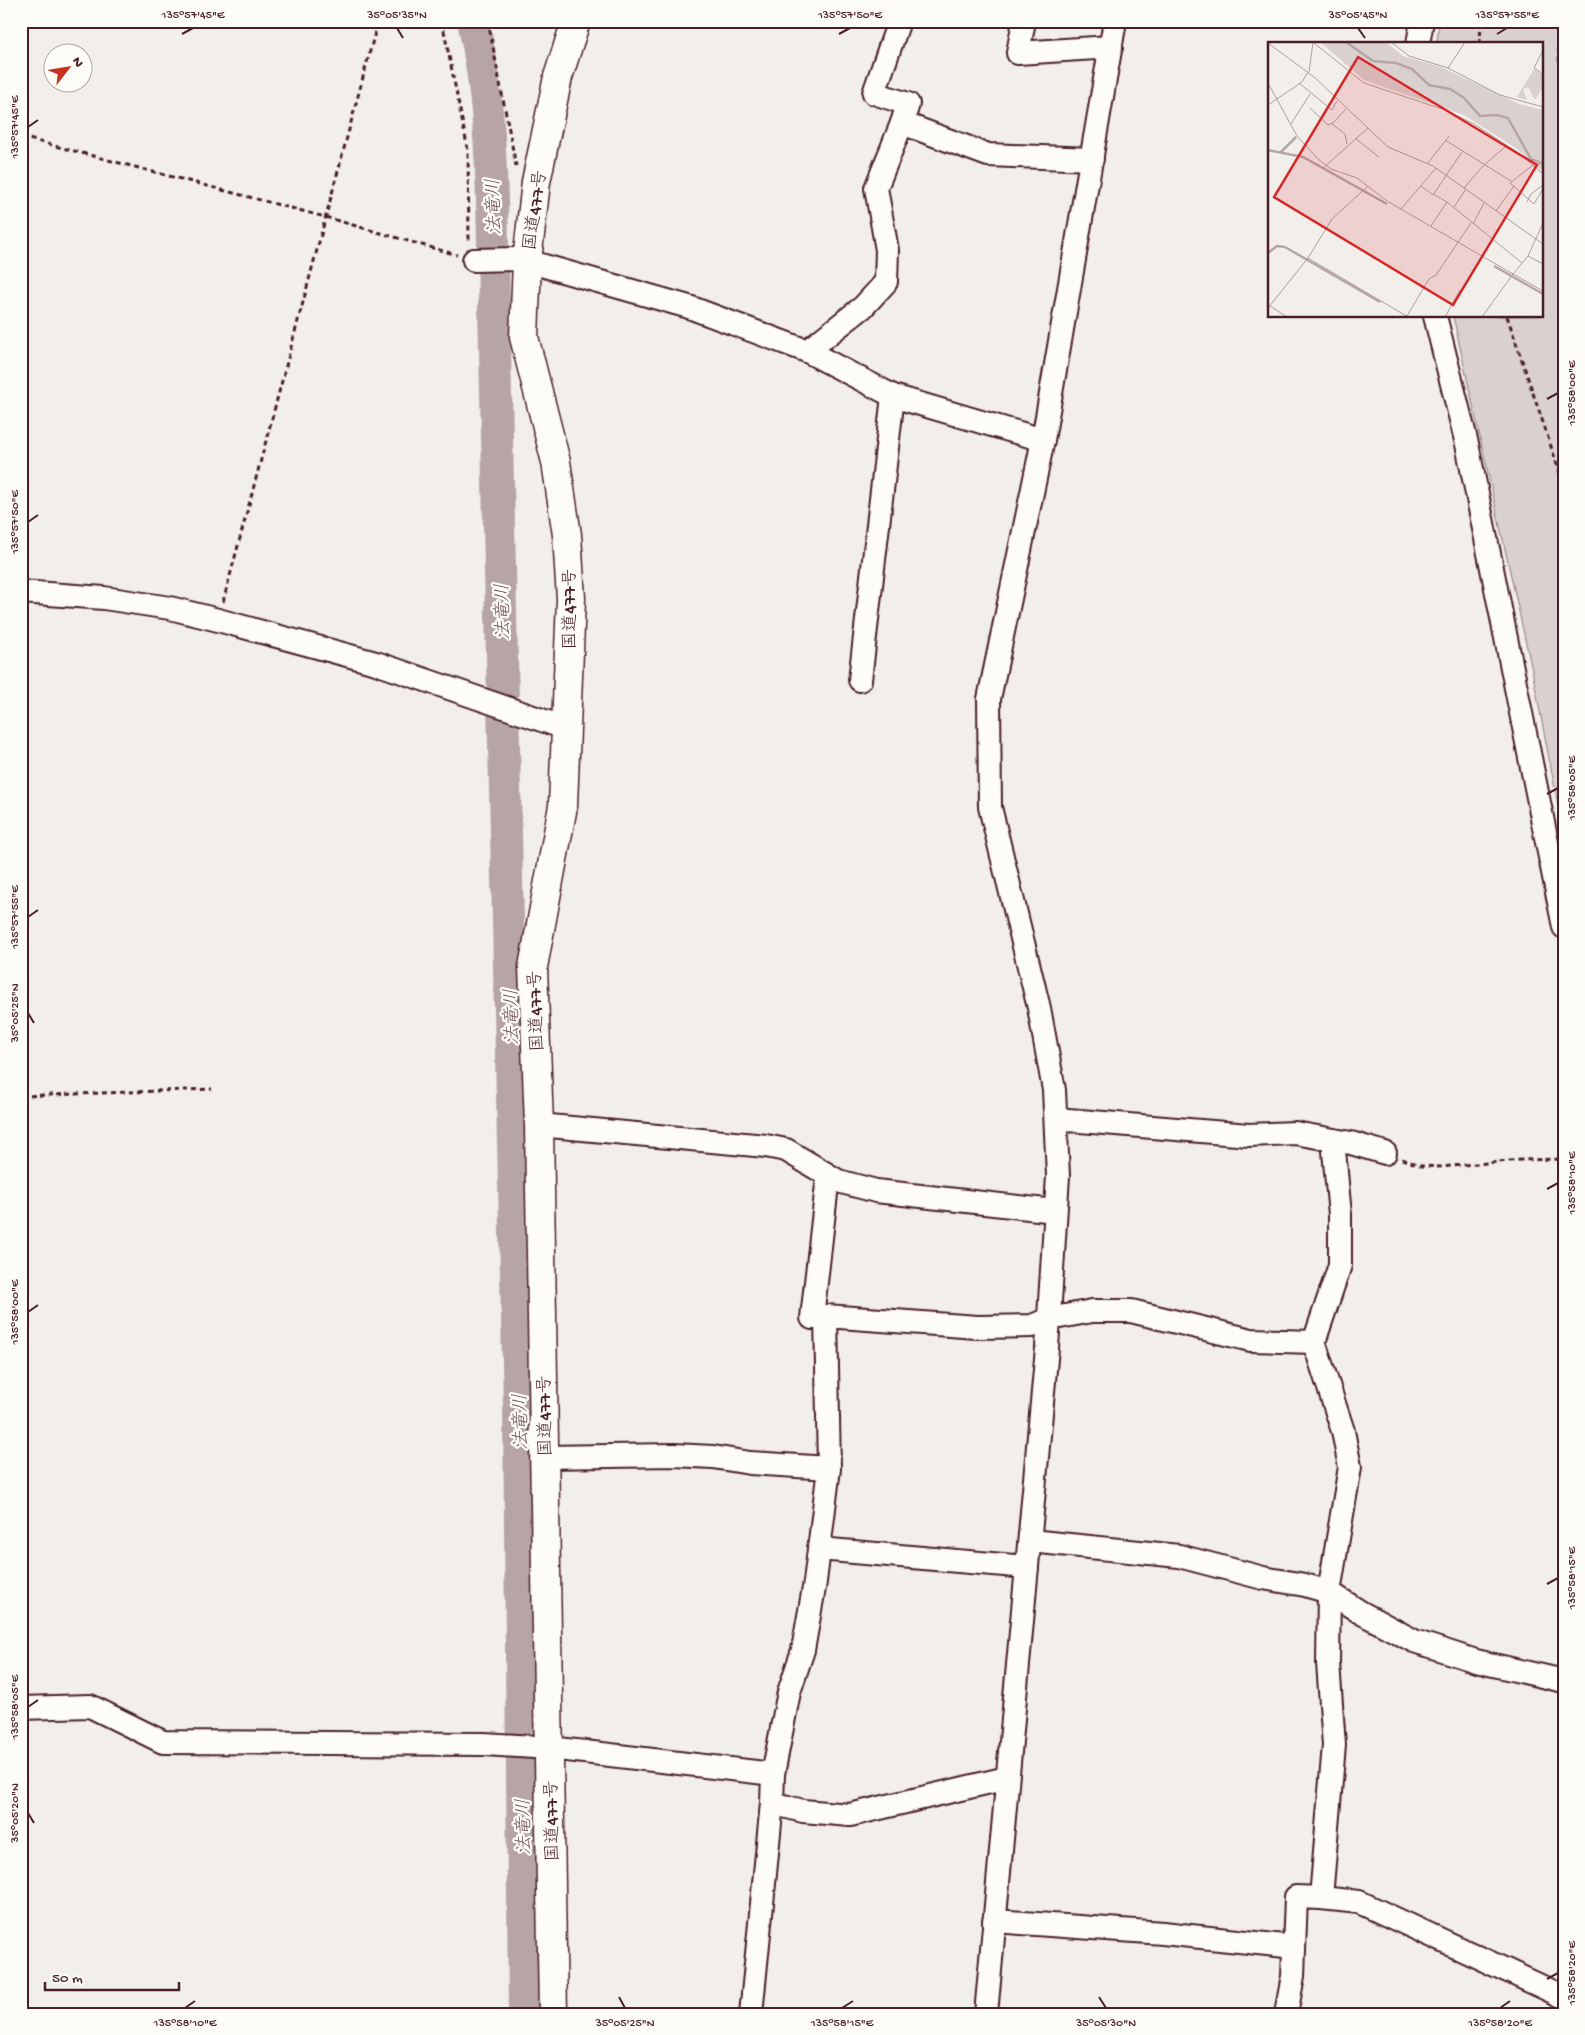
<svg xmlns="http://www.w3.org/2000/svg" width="1585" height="2035" viewBox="0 0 1585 2035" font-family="'Gochi Hand','Klee One',sans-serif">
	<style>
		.green { fill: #d9d0cf; stroke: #92787d }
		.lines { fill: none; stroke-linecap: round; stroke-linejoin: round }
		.river { stroke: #b7a5a6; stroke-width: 32 }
		.minor-casing { stroke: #4a1f2b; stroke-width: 26 }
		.highway-casing { stroke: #4a1f2b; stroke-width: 31 }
		.path { stroke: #4a1f2b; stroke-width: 3; stroke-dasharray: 5 4; stroke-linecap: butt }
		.minor { stroke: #fdfcf7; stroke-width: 22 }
		.highway { stroke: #fdfcf7; stroke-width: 28 }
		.ticks { fill: none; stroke: #4a1f2b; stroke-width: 2 }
		.labels { text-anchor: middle; stroke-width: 4.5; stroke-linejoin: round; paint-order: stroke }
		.street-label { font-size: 18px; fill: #4a1f2b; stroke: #fdfcf7 }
		.water-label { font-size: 19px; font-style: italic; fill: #704e56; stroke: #fdfcf7 }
		.inset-river { fill: none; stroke: #b7a5a6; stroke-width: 2.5 }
		.inset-road { fill: none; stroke: #af9c9e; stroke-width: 1 }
		.view { fill: #d62828; fill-opacity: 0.15; stroke: #d62828; stroke-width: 2.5 }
		.inset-edge { fill: none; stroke: #4a1f2b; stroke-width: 2.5 }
		.neatline { fill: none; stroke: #4a1f2b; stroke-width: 2 }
		.ticks-label { font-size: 12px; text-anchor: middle; fill: #4a1f2b }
	</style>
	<rect width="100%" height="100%" fill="#f2efeb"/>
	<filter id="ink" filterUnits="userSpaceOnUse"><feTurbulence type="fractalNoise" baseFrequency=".02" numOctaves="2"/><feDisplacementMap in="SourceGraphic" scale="10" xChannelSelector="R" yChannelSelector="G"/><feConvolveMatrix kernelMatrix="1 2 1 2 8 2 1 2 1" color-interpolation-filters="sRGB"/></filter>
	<g filter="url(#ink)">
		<polygon class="green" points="1439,21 1564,21 1564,836 1532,670 1453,316 1541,316 1541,44 1437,44"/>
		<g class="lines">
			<path class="river" d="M 473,21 C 494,114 492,211 494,305 L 519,1407 L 524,2014"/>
			<g class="minor-casing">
				<g id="minor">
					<polyline points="899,21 874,93 908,104 902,123"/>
					<polyline points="1024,21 1018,53 1111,47"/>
					<polyline points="1418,44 1422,21"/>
					<polyline points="474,260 518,259 527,261 689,307 807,351 893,396 1043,440"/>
					<polyline points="1435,316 1467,444 1564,927"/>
					<polyline points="807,351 863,307 886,282 887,250 876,188 902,123 988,155 1092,159"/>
					<polyline points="21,592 104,598 170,608 218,620 376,663 568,729"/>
					<polyline points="860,680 893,396"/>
					<polyline points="1056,1119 1249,1135 1295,1133 1351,1143 1385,1153"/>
					<polyline points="539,1125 766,1146 786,1150 838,1181 876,1191 1055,1211"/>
					<polyline points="828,1176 812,1318 826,1316 977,1327 1032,1326 1049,1319 1092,1311 1131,1311 1251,1340 1314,1342"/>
					<polyline points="826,1316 829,1468"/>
					<polyline points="544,1457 674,1455 713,1457 750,1463 829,1468 815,1582 803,1650 789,1692 773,1774 772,1803 751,2014"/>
					<polyline points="1030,1541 1179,1556 1263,1578 1305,1585 1329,1592 1360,1612 1414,1641 1476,1661 1564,1681"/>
					<polyline points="819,1549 1027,1567"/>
					<polyline points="21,1708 90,1706 163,1742 484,1744 550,1748 773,1774"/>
					<polyline points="772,1803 803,1811 850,1815 1007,1778"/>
					<polyline points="1321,1898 1334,1745 1328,1663 1329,1592 1350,1467 1343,1431 1314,1342 1340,1265 1340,1215 1333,1140"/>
					<polyline points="994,1921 1163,1933 1294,1947"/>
					<polyline points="986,2014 1047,1348 1058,1176 1054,1090 1039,1008 990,807 989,699 1043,440 1115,21"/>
					<polyline points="1286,2014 1293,1976 1296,1897 1321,1898 1359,1902 1564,1997"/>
				</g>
			</g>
			<g class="highway-casing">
				<polyline id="highway" points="553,2014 539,1125 533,967 563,806 571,599 567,535 556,462 524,337 527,261 536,182 558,77 576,21"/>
			</g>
			<g class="path">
				<polyline points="442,21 468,150 469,243"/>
				<polyline points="488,21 516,166"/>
				<polyline points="1556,21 1560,66 1564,82"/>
				<polyline points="1480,44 1481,21"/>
				<polyline points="21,137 325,217 457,255"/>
				<polyline points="1507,316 1564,485"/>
				<polyline points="223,602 378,21"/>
				<polyline points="21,1096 212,1089"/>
				<polyline points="1402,1159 1422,1166 1440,1167 1521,1160 1564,1159"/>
			</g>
			<use href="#minor" class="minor"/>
			<use href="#highway" class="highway"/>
		</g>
	</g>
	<path class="ticks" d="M 397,28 L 403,38M 1358,28 L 1365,38M 182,34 L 193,28M 839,34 L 850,28M 1497,34 L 1507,28M 28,127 L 38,120M 1547,399 L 1558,393M 28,522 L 38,515M 1547,794 L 1558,788M 28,917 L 38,910M 28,1013 L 34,1023M 1547,1189 L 1558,1183M 28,1312 L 38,1305M 1547,1584 L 1558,1578M 28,1707 L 38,1700M 28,1813 L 34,1823M 1547,1979 L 1558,1973M 619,1997 L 625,2008M 1099,1997 L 1106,2008M 185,2008 L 195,2001M 842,2008 L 853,2001M 1500,2008 L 1510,2001"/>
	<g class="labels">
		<g class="street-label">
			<text transform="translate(534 210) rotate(-82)" y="6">国道477号</text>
			<text transform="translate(569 609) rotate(-90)" y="6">国道477号</text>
			<text transform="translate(535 1011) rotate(-92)" y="6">国道477号</text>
			<text transform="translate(544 1416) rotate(-91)" y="6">国道477号</text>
			<text transform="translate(551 1821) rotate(-91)" y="6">国道477号</text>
		</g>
		<g class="water-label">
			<text transform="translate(492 207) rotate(-92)" y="7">法竜川</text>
			<text transform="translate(501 612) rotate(-91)" y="7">法竜川</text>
			<text transform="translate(510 1017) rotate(-91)" y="7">法竜川</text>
			<text transform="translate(519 1422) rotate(-91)" y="7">法竜川</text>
			<text transform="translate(522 1827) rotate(-91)" y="7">法竜川</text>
		</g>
	</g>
	<g transform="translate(1268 42)">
		<rect width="275" height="275" fill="#f2efeb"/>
		<path d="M 266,27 L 275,33 L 275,45 L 267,58 L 260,45 L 255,47 L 259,58 L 249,55 Z" fill="#d9d0cf"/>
		<path d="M 52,0 L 118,0 L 135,14 L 173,25 L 251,62 L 275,68 L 275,130 L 249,107 L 196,73 L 96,38 Z" fill="#d9d0cf"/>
		<path class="inset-river" d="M 78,0 L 105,19 L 128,21 L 144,27 L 161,43 L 182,47 L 196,56 L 212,74 L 229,73 L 240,76 L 263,117 L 275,122M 0,108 L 35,115 L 119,162M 13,110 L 28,95M 17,205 L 112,260M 0,211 L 9,204 L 17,205M 226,224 L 275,252"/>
		<path class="inset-road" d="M 123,0 L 141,14 L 180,26 L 232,53 L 275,65M 0,1 L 46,35 L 120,105 L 165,124 L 275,202M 46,1 L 96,41 L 177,68 L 206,82 L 252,112 L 275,132M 275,8 L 266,26 L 275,32M 180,26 L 197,0M 41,30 L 45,0M 0,41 L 29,94 L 50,117 L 63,127 L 89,136 L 119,159 L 245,232 L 260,214 L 275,181M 31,41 L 64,68 L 69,59M 0,63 L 34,40 L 40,30M 42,66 L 60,83 L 64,81M 78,67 L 64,82 L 77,92 L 79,102M 23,82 L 42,52M 88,97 L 111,115M 177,98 L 243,139M 160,121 L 181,94M 265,123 L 242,141 L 266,162 L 275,147M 54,127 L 100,86M 153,144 L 165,153 L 194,110M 196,146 L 215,124 L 238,104M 165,152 L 179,160M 259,160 L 263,152 L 275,143M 186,165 L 198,147M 133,167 L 168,126M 228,169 L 246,144M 205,182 L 216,161M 163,184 L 179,160 L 254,221M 260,214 L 275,222M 40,216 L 140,275M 2,264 L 19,275M 0,266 L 40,216 L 64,177 L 100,144M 139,274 L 161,237 L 168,233 L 203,181M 177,275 L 192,248M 214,275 L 245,232 L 275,249"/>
		<path class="view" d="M 90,15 L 269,123 L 185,263 L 6,155 Z"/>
		<rect width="275" height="275" class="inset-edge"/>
	</g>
	<rect width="1585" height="2035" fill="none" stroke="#fdfcf7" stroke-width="55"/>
	<g transform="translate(68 68) rotate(59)"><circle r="24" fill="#fdfcf7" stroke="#b5a4a5"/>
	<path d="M0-4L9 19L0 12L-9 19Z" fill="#c8321e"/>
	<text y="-8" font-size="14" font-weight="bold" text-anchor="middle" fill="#4a1f2b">N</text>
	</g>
	<path d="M45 1982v8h134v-8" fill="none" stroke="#4a1f2b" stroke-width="2.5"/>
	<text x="52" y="1982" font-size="15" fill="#4a1f2b" stroke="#fdfcf7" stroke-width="4" paint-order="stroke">50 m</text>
	<rect x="28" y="28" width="1530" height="1980" class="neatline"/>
	<g class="ticks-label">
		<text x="193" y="18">135°57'45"E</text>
		<text x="397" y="18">35°05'35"N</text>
		<text x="850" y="18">135°57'50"E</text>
		<text x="1358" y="18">35°05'45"N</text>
		<text x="1507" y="18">135°57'55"E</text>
		<text transform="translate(14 127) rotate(-90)" y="4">135°57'45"E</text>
		<text transform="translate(1571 393) rotate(-90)" y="4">135°58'00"E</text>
		<text transform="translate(14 522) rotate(-90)" y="4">135°57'50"E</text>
		<text transform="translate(1571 788) rotate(-90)" y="4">135°58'05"E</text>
		<text transform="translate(14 917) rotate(-90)" y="4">135°57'55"E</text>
		<text transform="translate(14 1013) rotate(-90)" y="4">35°05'25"N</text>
		<text transform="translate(1571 1183) rotate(-90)" y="4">135°58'10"E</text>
		<text transform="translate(14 1312) rotate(-90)" y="4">135°58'00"E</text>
		<text transform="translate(1571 1578) rotate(-90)" y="4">135°58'15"E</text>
		<text transform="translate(14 1707) rotate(-90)" y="4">135°58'05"E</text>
		<text transform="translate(14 1813) rotate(-90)" y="4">35°05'20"N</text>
		<text transform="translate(1571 1973) rotate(-90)" y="4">135°58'20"E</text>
		<text x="185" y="2026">135°58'10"E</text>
		<text x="625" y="2026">35°05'25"N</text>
		<text x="842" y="2026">135°58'15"E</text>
		<text x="1106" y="2026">35°05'30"N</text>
		<text x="1500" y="2026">135°58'20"E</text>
	</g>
</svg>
